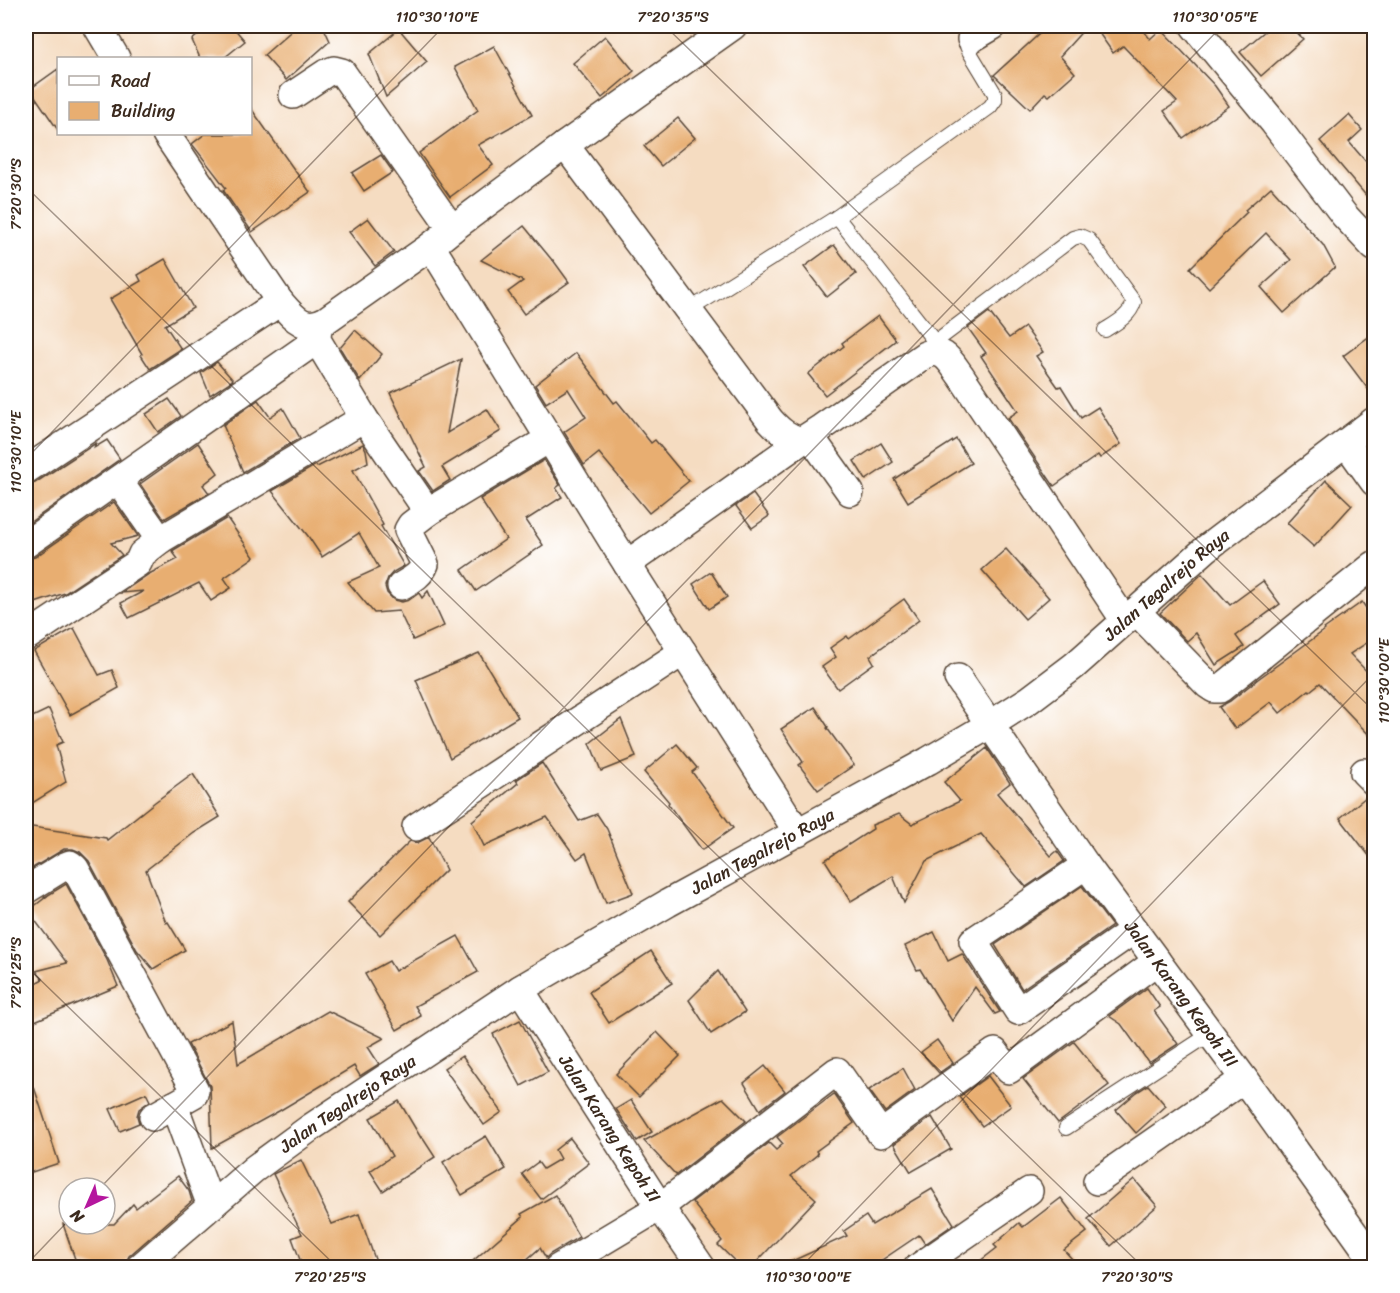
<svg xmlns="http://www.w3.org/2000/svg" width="1400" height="1293" viewBox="0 0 1400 1293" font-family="Sriracha,sans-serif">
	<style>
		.building { fill: #e8ae71 }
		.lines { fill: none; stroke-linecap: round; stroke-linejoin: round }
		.service-casing { stroke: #574536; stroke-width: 16 }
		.minor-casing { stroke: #574536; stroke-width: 30 }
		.service { stroke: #fff; stroke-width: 14 }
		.minor { stroke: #fff; stroke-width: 27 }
		.ticks { fill: none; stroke: #3b2a1e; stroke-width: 1.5; stroke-opacity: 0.45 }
		.labels { text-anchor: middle; stroke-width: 5; stroke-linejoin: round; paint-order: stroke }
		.street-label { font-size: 18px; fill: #3b2a1e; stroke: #fff }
		.neatline { fill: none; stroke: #3b2a1e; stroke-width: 2 }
		.ticks-label { font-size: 15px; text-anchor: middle; fill: #3b2a1e }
	</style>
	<rect width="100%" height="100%" fill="#fff"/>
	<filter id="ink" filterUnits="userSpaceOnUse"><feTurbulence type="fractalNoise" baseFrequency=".0167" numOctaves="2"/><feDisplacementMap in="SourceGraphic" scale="12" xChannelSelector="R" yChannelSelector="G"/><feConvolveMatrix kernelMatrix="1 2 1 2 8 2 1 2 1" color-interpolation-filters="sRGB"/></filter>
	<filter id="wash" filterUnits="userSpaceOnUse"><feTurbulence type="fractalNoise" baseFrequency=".008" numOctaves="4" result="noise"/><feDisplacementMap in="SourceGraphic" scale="24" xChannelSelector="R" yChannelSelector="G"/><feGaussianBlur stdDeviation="1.35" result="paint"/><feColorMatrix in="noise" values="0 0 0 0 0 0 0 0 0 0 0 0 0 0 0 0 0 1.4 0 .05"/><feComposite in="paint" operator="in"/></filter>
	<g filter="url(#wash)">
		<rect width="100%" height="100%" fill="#f5dcc1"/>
		<g id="blocks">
			<g class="building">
				<polygon points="209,26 232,26 245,41 224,58 200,58 192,40"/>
				<polygon points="297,26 323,26 330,41 286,80 264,55"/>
				<polygon points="1048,26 1087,26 1060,56 1075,73 1049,96 1045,93 1030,109 994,75"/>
				<polygon points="1094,26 1152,26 1144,31 1150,39 1161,29 1215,86 1229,106 1183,138 1164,111 1177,102 1123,46 1113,53"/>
				<polygon points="1271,26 1291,26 1303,39 1261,76 1240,52"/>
				<polygon points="399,29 427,62 386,97 369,54"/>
				<polygon points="605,36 634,71 602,98 573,63"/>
				<polygon points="494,46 532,115 478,145 493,165 450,197 419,153 478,110 455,67"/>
				<polygon points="58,69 58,130 30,89"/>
				<polygon points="250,107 310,192 252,232 223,190 226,188 192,144 205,134 250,134"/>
				<polygon points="1349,115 1362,130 1349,142 1374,171 1374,205 1320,141"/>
				<polygon points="678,118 695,138 661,166 644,146"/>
				<polygon points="381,155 393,172 364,191 352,173"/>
				<polygon points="1271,187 1323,245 1335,267 1284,313 1261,287 1291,260 1266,233 1209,288 1190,268 1247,212 1245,210"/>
				<polygon points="368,218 394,252 375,266 349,232"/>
				<polygon points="524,226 552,260 553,260 569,282 524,314 508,292 523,281 481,260"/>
				<polygon points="834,245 856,274 827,297 804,267"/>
				<polygon points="165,259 193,308 165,325 181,349 150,369 141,355 142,354 110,299 141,281 138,275"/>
				<polygon points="989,312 1009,338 1025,327 1043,352 1036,356 1058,387 1061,386 1081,418 1098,407 1121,444 1100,458 1098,455 1054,486 1008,418 1018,411 981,356 986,353 968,328"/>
				<polygon points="878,316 896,340 825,395 808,374 844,346 842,343"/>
				<polygon points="355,330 382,354 360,381 340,348"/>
				<polygon points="1374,333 1374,397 1343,356"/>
				<polygon points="576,353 614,403 617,401 651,443 655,440 689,481 649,513 599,453 584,465 564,432 586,417 568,389 546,403 535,385"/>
				<polygon points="461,359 447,433 487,409 501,431 442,467 450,480 433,491 419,471 426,467 390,393"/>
				<polygon points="217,362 233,380 210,395 201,373"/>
				<polygon points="169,399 181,416 158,432 146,414"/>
				<polygon points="258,400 270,417 283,408 300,438 243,472 223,425"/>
				<polygon points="956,439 971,463 908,502 894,479"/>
				<polygon points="107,440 120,459 26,525 26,486 35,483 96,443 94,448"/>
				<polygon points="198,443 218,473 203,485 209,493 164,519 140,484"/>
				<polygon points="881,443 893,462 866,480 854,461"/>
				<polygon points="363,444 366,450 368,462 353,470 383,525 381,526 404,566 393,572 388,578 385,586 387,593 394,600 402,602 409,600 419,593 422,598 428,591 444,626 413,640 399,611 374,613 348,582 379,568 359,533 322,557 308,536 272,491 316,465 317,467"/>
				<polygon points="544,460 560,485 556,488 562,497 526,520 543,545 476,591 462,570 506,539 480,499"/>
				<polygon points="1326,480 1352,505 1314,547 1287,523"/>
				<polygon points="753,494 769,516 752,528 736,506"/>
				<polygon points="114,502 138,536 111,543 122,555 65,593 26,606 26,559 35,557"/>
				<polygon points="227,518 254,557 224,578 231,588 211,601 199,583 129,618 121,603 144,591 121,593 149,574 178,559 172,551"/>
				<polygon points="1006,549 1049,598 1025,619 982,570"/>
				<polygon points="711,572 727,597 709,609 693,584"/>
				<polygon points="1202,574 1230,605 1263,581 1280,604 1236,636 1244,647 1216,665 1196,633 1187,641 1160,613"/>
				<polygon points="904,599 919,620 870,656 874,663 838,689 822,667 836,657 830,648 847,636 849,639"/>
				<polygon points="1362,602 1374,620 1374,638 1350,654 1374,679 1374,740 1320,683 1310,691 1309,690 1280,713 1271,702 1235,729 1219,707 1230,701 1258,679 1325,630 1324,629"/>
				<polygon points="74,628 99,675 112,670 119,688 70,715 34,651"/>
				<polygon points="479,653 518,717 450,758 416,680"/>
				<polygon points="815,707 828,727 827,728 854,765 818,790 799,765 803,762 781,729"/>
				<polygon points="49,709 63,742 56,745 66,782 26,807 26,720"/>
				<polygon points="621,719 636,757 601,771 590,743"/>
				<polygon points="677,744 697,768 692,772 733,828 702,850 668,804 669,802 644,772"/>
				<polygon points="987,748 1010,783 997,793 1051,856 1057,851 1064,861 1026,887 981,834 926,861 904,903 893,876 851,901 825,860 873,829 872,825 899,814 912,824 960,801 944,782"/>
				<polygon points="542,763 579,821 597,814 607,829 633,893 606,903 586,853 577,859 547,817 484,846 472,821 518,783 516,780"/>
				<polygon points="193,774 220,817 194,833 146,870 166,923 168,922 185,950 153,969 137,950 89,861 80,852 73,849 64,849 26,872 26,826 106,838 107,840 155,802"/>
				<polygon points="1366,797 1374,808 1374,862 1340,818"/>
				<polygon points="429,837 446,870 380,935 348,902 410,841 417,843"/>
				<polygon points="66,884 107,960 118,986 30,1023 30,1018 26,1021 26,988 43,979 36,971 67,963 28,911 46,897 45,897"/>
				<polygon points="1082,886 1112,926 1022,989 995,945"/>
				<polygon points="934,932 948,961 962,954 1000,1012 995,1014 975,987 952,1021 920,969 917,970 905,946"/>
				<polygon points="458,936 478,972 415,1006 421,1016 397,1030 365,974 389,961 395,971"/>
				<polygon points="651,951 672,983 609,1023 589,992"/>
				<polygon points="718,971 745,1012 711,1034 689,1000"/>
				<polygon points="1147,988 1160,1007 1154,1011 1178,1044 1149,1063 1121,1024 1109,1016"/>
				<polygon points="328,1011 384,1038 368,1047 379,1064 360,1076 354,1066 279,1111 212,1148 210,1086 188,1044 232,1021 238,1064"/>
				<polygon points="520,1020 548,1072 521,1086 493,1034"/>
				<polygon points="657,1032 680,1056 639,1097 616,1074"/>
				<polygon points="937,1040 953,1063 939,1073 921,1052"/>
				<polygon points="1074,1042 1109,1085 1058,1123 1023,1079"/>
				<polygon points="462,1056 502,1112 484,1125 444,1068"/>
				<polygon points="765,1066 785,1091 760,1110 744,1083"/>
				<polygon points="903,1068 915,1090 885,1112 869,1090"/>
				<polygon points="988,1076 1011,1106 982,1126 959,1097"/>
				<polygon points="1148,1085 1166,1106 1136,1133 1116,1110 1137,1092"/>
				<polygon points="34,1087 59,1163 26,1174 26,1143 30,1140 30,1088"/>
				<polygon points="146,1093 150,1101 139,1109 137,1116 139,1123 120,1131 110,1109"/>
				<polygon points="834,1094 854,1123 816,1151 818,1154 791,1176 816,1199 751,1268 742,1268 718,1245 722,1241 692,1202 769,1143 776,1150 783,1144 777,1137"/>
				<polygon points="723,1098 746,1121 676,1175 644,1141"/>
				<polygon points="631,1100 652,1132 637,1141 616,1109"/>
				<polygon points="399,1101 421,1138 422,1137 435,1157 383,1191 370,1171 392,1156 370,1118"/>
				<polygon points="932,1117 951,1149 911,1172 894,1144"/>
				<polygon points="486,1136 506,1169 462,1195 443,1162"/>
				<polygon points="570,1138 589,1163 541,1199 522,1174 538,1162 543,1169 560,1159 555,1150"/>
				<polygon points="301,1160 332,1224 359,1214 376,1262 361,1268 303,1268 292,1238 302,1234 273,1174"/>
				<polygon points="178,1176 189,1191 192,1201 129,1256 123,1268 98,1268 75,1259 63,1224 114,1224 133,1204 136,1208"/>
				<polygon points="1134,1179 1157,1206 1111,1246 1088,1219"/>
				<polygon points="932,1189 954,1224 925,1244 919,1235 870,1268 777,1268 847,1236 844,1231 866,1216 872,1225"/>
				<polygon points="555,1195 579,1237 550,1254 546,1258 540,1248 517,1268 465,1268 523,1217 521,1214"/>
				<polygon points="1061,1198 1087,1232 1064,1250 1080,1268 971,1268 997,1248 994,1245 1019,1223 1023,1227"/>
			</g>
		</g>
	</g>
	<g filter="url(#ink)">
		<use href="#blocks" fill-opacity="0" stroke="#574536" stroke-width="1.5"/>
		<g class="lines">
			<g class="service-casing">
				<g id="service">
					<polyline points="837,217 990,107 995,100 995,94 969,51 967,46 971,39"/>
					<polyline points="689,310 837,217 935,342 937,352"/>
					<path d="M 935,342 L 1073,238 L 1080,236 L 1089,240 L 1134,302 C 1130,316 1116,323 1105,330"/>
					<polyline points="1066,1128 1210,1034"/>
				</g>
			</g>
			<g class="minor-casing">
				<g id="minor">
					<polyline points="97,26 116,58"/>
					<polyline points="1194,26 1274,123 1344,215 1374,247"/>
					<polyline points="971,39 993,26"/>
					<polyline points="293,95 326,73 334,70 342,72 452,229"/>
					<path d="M 166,134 L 280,302 C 294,318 304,332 326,320 L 431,246 L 613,542 L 798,833"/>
					<path d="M 565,145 L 770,420 C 780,431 787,437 801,441 L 821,428 L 925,355 C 944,346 951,363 961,376 L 1125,621"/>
					<polyline points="431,246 452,229 565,145 733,26"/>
					<polyline points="318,324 317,340 364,418 428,512"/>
					<polyline points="810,436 850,492"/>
					<polyline points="1346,443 1374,482"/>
					<polyline points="26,470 280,302"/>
					<polyline points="160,540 364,418"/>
					<polyline points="26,544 317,340"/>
					<polyline points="627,564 801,441"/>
					<path d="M 401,586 C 411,580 421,575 425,564 L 408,530 L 411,525 L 428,512 L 549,439"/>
					<polyline points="1136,611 1208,685 1214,689 1220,689 1374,565"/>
					<polyline points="26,637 138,563 142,554 160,540 118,480"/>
					<path id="s1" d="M 958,678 L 1086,865 L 1244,1079 L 1374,1261"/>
					<polyline points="1364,772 1374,782"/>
					<polyline points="416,827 683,652"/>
					<polyline points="1086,865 973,941 1018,1011 1134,930"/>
					<polyline points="26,890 65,866 70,864 75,868 195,1090 194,1094 153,1117"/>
					<path id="s2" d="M 520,989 L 660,1207 L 702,1268"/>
					<polyline points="174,1105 211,1206"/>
					<polyline points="1097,1181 1244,1079"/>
					<path id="s3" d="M 139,1268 L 254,1169 L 310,1128 L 520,989 L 668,903 L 928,761 L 991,724 L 1029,700 L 1074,666 L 1207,548 L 1374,421"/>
					<polyline points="558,1268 660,1207 837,1071 881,1134 995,1052 1009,1070 1157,961"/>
					<polyline points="917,1268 1029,1191"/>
				</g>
			</g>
			<use href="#service" class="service"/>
			<use href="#minor" class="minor"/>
		</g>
	</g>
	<path class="ticks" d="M 665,26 L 1374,711M 26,187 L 1144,1268M 26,459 L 444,26M 26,966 L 338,1268M 100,1188 L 1222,26M 26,1265 L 69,1220M 800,1268 L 1374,673"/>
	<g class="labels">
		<g class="street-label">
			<text dy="6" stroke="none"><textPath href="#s3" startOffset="1238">Jalan Tegalrejo Raya</textPath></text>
			<text dy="6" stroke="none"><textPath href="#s3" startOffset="752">Jalan Tegalrejo Raya</textPath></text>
			<text dy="6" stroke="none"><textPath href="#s1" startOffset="387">Jalan Karang Kepoh III</textPath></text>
			<text dy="6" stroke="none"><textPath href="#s3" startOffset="266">Jalan Tegalrejo Raya</textPath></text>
			<text dy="6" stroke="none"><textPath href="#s2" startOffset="166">Jalan Karang Kepoh II</textPath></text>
		</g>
	</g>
	<rect width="1400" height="1293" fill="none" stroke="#fff" stroke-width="66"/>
	<rect x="57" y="57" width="195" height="78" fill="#ffffff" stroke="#b1aaa5" stroke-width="1.5"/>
	<rect x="69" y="76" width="30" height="9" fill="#ffffff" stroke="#b1aaa5" stroke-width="1.5"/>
	<text x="111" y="87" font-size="18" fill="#3b2a1e">Road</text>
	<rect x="69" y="102" width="30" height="18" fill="#e8ae71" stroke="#b1aaa5" stroke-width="1.5"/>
	<text x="111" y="117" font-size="18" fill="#3b2a1e">Building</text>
	<g transform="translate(87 1206) rotate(224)"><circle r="28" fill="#ffffff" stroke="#b1aaa5" stroke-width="1.5"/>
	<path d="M0-4.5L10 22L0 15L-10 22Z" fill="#b5179e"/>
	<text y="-9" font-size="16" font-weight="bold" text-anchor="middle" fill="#3b2a1e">N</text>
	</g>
	<rect x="33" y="33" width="1334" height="1227" class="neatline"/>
	<g class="ticks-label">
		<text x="437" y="22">110°30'10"E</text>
		<text x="673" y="22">7°20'35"S</text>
		<text x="1215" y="22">110°30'05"E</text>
		<text transform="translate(16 194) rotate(-90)" y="5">7°20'30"S</text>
		<text transform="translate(16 452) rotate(-90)" y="5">110°30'10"E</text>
		<text transform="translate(1384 681) rotate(-90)" y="5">110°30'00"E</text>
		<text transform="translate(16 973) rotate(-90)" y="5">7°20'25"S</text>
		<text x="330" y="1282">7°20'25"S</text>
		<text x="808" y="1282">110°30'00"E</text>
		<text x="1137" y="1282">7°20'30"S</text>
	</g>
</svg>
